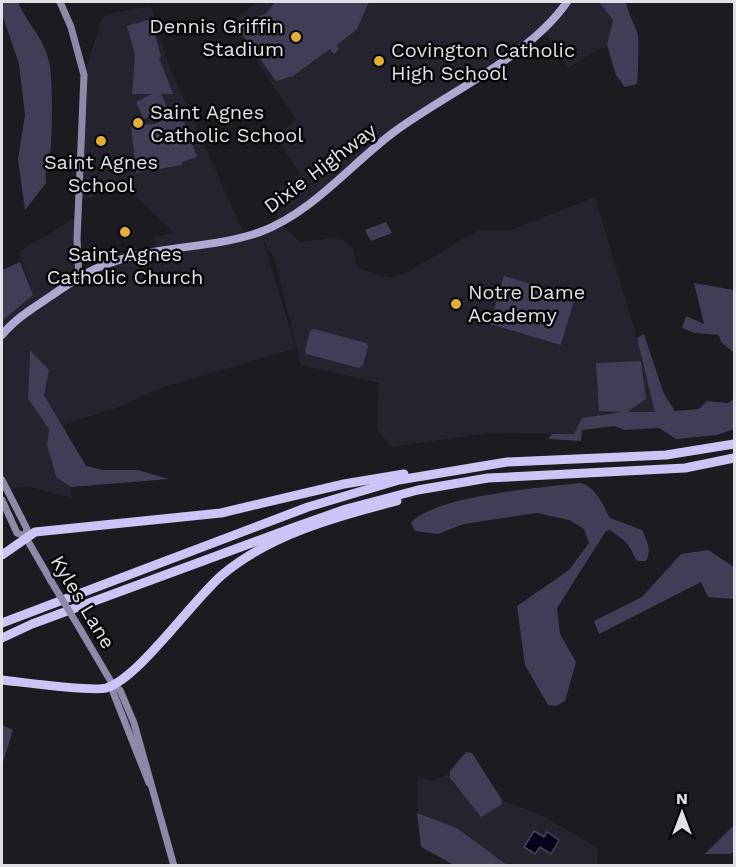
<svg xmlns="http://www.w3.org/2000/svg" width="736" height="867" viewBox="0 0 736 867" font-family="'Work Sans',sans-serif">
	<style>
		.built { fill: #25232e }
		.green { fill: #413d57 }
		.water { fill: #07001c; stroke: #484458; stroke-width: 1.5 }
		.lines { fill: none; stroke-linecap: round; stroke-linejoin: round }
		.secondary { stroke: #8e89a9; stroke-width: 7 }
		.primary { stroke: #afa8d1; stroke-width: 8 }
		.motorway { stroke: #cdc4f6; stroke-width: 9 }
		.secondary-bridge { stroke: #8e89a9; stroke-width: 7 }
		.poi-dot { fill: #e5ad35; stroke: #060608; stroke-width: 2 }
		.labels { text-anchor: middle; stroke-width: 5; stroke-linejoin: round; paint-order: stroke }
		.poi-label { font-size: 20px; fill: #e1e1e5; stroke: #060608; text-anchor: start }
		.street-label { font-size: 20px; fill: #e1e1e5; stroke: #060608 }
	</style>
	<rect width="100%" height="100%" fill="#1b1b20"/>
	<g class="built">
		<polygon points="257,2 601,2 613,20 607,45 568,68 544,30 423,112 280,223 300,242 333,238 345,241 353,249 357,267 377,275 392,277 408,272 478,230 511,230 595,197 635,331 656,412 606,413 574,434 490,433 390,447 377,428 379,383 301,365 274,259 262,236 296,348 158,389 119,407 62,425 44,395 49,370 31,351 28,399 49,429 47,445 56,477 71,487 72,498 29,487 19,487 8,492 2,485 2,321 33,295 18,252 73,219 78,219 79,277 157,252 154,237 174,233 126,187 79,201 84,75 101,21 106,15 118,12 151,6 169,66 245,236 280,222 266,197 301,175 276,138 296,119 231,22"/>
		<polygon points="449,774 453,783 472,803 477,814 487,814 501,805 502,800 541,815 598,848 597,865 507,865 457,828 417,813 418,776 432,781"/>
	</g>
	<g class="green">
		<path d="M 2,2 L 18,2 C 27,24 47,41 50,67 C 53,92 52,121 51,146 C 50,160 44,169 46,183 L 25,210 L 18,159 L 25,115 L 19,64 L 2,14 Z"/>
		<polygon points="275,2 369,2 357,29 337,45 339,49 334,54 330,49 293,76 276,81 235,24 266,14"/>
		<path d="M 599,2 L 626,2 C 628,14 635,24 638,35 C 639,39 638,80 637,84 L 625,87 L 616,75 L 607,45 L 613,20 Z"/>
		<polygon points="151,19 161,57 159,58 173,94 161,94 167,107 144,119 136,102 152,94 132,94 135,55 127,26"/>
		<polygon points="181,113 197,157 182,162 182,165 136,173 131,126 154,124"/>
		<polygon points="386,222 392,233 371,241 365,230"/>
		<polygon points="20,262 33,295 2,321 2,270"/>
		<polygon points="504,276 575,297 561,345 490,324"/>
		<polygon points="694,283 734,290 734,353 721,342 719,335 695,333 682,328 686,316 704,324"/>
		<polygon points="314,329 366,343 368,346 363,365 359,368 306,354 305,350 310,331"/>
		<polygon points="644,334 664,394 675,411 699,409 707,401 728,403 734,399 734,429 717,435 676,439 659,428 625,430 614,426 582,430 581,441 548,439 552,434 574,434 582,418 622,412 599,411 596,363 641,361 646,399 627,412 655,412 637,338"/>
		<polygon points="30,350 49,370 44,395 86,466 103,470 138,470 169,479 71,487 56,477 47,445 49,429 28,399"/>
		<path d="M 581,483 C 597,488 602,504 610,518 L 642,530 C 647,541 652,550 646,561 L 638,561 C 633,556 634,554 630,548 C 627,541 616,535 610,530 L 606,531 L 557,608 L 560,634 L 576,662 L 565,701 L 556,706 L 548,705 L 525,665 L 517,606 L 569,570 L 589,543 L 584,529 L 569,520 L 537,513 L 464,524 L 438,534 L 415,531 L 411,523 C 433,496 545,487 581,483 Z"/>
		<polygon points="708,550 734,567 734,599 708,597 701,582 599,634 594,621 642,597 681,554"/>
		<polygon points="2,725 13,730 2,765"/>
		<polygon points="466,752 472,753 502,800 501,805 481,817 450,778 450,771"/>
		<polygon points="417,813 457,828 507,865 454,865 421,847"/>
		<polygon points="734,825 734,852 730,854 705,854"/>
	</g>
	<polygon class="water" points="534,831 544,837 547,832 559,840 551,854 540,847 535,854 524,847"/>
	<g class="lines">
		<g class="secondary">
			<polyline points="60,2 71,27 84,75 77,239 79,277"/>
			<polyline points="2,480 27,529 25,536 51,581"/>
			<polyline points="2,500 17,533 25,536"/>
			<polyline points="80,629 113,685 120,690 134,723 174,866"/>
			<polyline points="113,685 113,692 149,783"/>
		</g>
		<path class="primary" d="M 2,335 C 15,319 33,308 51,296 C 70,283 88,270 110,263 C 158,245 212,249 260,232 C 312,213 351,164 394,132 C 448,92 529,57 567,2"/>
		<g class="motorway">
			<polyline points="2,555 35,532 221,513 344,484 404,474"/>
			<polyline points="2,623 308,507 399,480 507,462 666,455 734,444"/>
			<polyline points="2,638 32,624 295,527 346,509 418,490 488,478 685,468 734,458"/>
			<path d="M 2,680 C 21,682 91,692 106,688 C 138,679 192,601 222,575 C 269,535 338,516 397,501"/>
		</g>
		<polyline class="secondary-bridge" points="51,581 80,629"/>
	</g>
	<g class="poi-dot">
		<circle cx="296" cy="37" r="6"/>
		<circle cx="379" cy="61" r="6"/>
		<circle cx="138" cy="123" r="6"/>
		<circle cx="101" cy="141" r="6"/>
		<circle cx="125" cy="232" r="6"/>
		<circle cx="456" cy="304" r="6"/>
	</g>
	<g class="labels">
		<g class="poi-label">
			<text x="284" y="33" text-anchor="end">Dennis Griffin<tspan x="284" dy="23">Stadium</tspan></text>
			<text x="391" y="57">Covington Catholic<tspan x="391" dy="23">High School</tspan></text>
			<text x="150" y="119">Saint Agnes<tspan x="150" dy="23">Catholic School</tspan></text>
			<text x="101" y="169" text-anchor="middle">Saint Agnes<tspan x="101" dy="23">School</tspan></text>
			<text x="125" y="261" text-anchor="middle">Saint Agnes<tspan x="125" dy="23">Catholic Church</tspan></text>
			<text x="468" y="299">Notre Dame<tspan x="468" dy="23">Academy</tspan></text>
		</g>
		<g class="street-label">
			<text transform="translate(320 168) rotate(-37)" y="7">Dixie Highway</text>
			<text transform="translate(83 602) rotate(59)" y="7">Kyles Lane</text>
		</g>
	</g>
	<rect width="736" height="867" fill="none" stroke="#e1e1e5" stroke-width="6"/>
	<g transform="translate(682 813)" stroke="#060608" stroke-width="4.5" paint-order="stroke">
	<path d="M0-4.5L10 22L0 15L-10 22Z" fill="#e1e1e5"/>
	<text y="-9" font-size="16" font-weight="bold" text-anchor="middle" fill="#e1e1e5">N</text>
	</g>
</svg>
